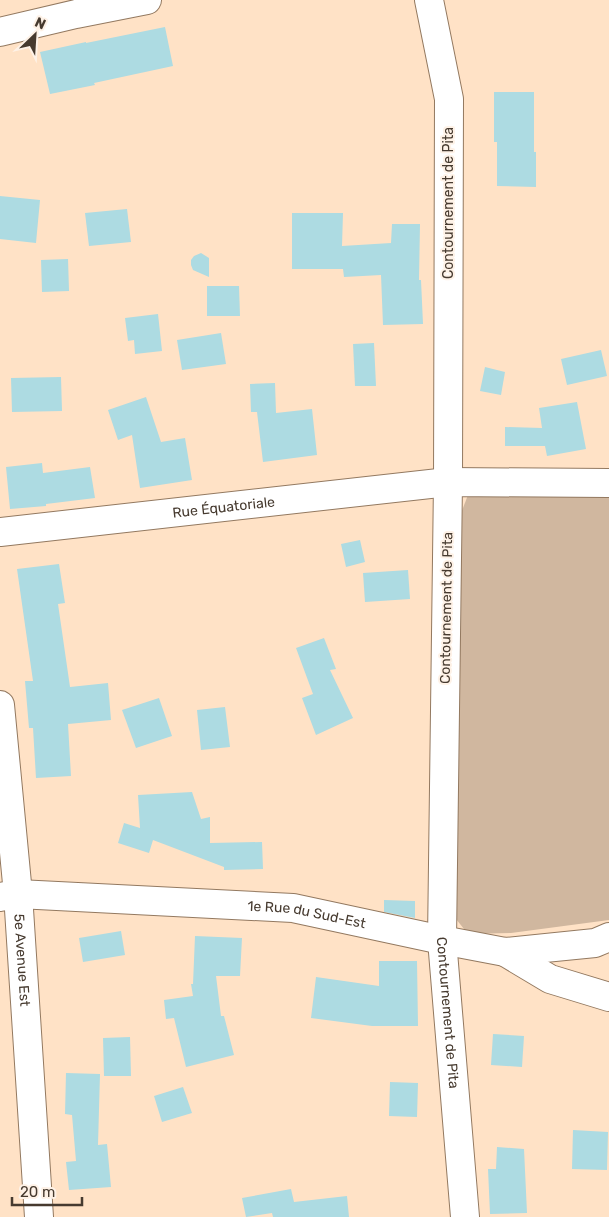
<svg xmlns="http://www.w3.org/2000/svg" width="609" height="1217" viewBox="0 0 609 1217" font-family="Rubik,sans-serif">
	<style>
		.green { fill: #d0b79f }
		.building { fill: #addbe2 }
		.lines { fill: none; stroke-linecap: round; stroke-linejoin: round }
		.minor-casing { stroke: #937960; stroke-width: 30 }
		.minor { stroke: #fff; stroke-width: 28 }
		.labels { text-anchor: middle; stroke-width: 4; stroke-linejoin: round; paint-order: stroke }
		.street-label { font-size: 14px; fill: #463a2f; stroke: #fef2e7 }
	</style>
	<rect width="100%" height="100%" fill="#ffe2c6"/>
	<polygon class="green" points="601,492 609,497 609,920 511,933 468,934 452,914 456,526 468,495"/>
	<g class="building">
		<polygon points="165,27 173,66 94,83 95,85 50,94 40,52 86,42 86,43"/>
		<polygon points="494,92 534,92 534,152 536,152 536,187 497,186 497,142 494,142"/>
		<polygon points="0,196 40,200 36,243 0,239"/>
		<polygon points="127,209 131,242 89,246 85,213"/>
		<polygon points="292,213 343,213 342,246 391,243 392,224 420,224 419,280 421,280 423,324 383,325 381,275 344,277 343,269 292,269"/>
		<polygon points="201,253 209,258 209,277 193,270 191,265 191,260 194,256"/>
		<polygon points="68,259 69,291 42,292 41,260"/>
		<polygon points="207,286 239,286 240,316 207,316"/>
		<polygon points="158,314 162,351 135,354 134,340 128,341 125,318"/>
		<polygon points="221,333 226,364 182,370 177,340"/>
		<polygon points="374,343 376,386 355,386 353,344"/>
		<polygon points="601,350 607,376 567,385 561,359"/>
		<polygon points="485,367 505,372 501,395 480,391"/>
		<polygon points="61,377 62,411 12,412 11,378"/>
		<polygon points="275,383 276,413 312,409 317,455 263,462 257,412 251,412 250,384"/>
		<polygon points="146,397 161,442 185,438 192,480 140,488 132,435 118,440 108,410"/>
		<polygon points="577,402 586,449 547,456 545,446 505,446 505,427 542,428 539,408"/>
		<polygon points="42,463 43,473 90,467 95,498 46,504 46,506 10,509 6,467"/>
		<polygon points="360,540 365,562 346,567 341,544"/>
		<polygon points="59,564 65,603 58,604 70,687 108,683 111,720 68,724 71,776 36,778 33,728 29,728 25,681 33,681 17,569"/>
		<polygon points="408,570 410,599 365,602 363,573"/>
		<polygon points="324,638 336,669 330,670 353,718 316,735 302,698 313,694 296,648"/>
		<polygon points="159,698 172,736 136,748 122,710"/>
		<polygon points="225,707 230,747 201,750 197,710"/>
		<polygon points="192,792 201,819 210,817 210,843 262,842 263,869 224,870 224,867 153,840 149,853 118,843 124,823 140,828 138,795"/>
		<polygon points="384,900 415,901 415,918 384,912"/>
		<polygon points="121,931 125,955 83,962 79,938"/>
		<polygon points="195,936 242,938 240,976 216,976 221,1016 224,1016 234,1055 186,1067 174,1018 166,1019 164,1000 193,996 191,984 193,984"/>
		<polygon points="379,961 417,961 418,1026 372,1026 311,1018 316,977 379,986"/>
		<polygon points="493,1034 524,1036 522,1067 491,1065"/>
		<polygon points="130,1037 131,1076 104,1076 103,1038"/>
		<polygon points="66,1073 100,1074 98,1145 107,1144 111,1187 69,1190 66,1162 76,1161 72,1115 65,1114"/>
		<polygon points="390,1082 418,1083 417,1117 389,1116"/>
		<polygon points="183,1087 192,1113 162,1122 154,1096"/>
		<polygon points="573,1130 608,1132 607,1170 572,1169"/>
		<polygon points="497,1147 524,1149 527,1213 490,1214 488,1169 496,1169"/>
		<polygon points="291,1189 294,1202 347,1196 349,1217 273,1217 272,1213 246,1217 242,1198"/>
	</g>
	<g class="lines">
		<g class="minor-casing">
			<g id="minor">
				<path id="s1" d="M 429,0 L 449,99 L 448,482 L 442,940 L 465,1217"/>
				<polyline points="0,32 76,14 147,0"/>
				<path id="s2" d="M 0,532 L 448,482 L 609,483"/>
				<path id="s3" d="M 0,705 L 18,894 L 39,1217"/>
				<path id="s4" d="M 0,897 L 18,894 L 293,908 L 442,940 L 505,952 L 595,943 L 609,937"/>
				<polyline points="505,952 550,979 609,997"/>
			</g>
		</g>
		<use href="#minor" class="minor"/>
	</g>
	<g class="labels">
		<g class="street-label">
			<text transform="translate(448 203) rotate(-90)" y="5">Contournement de Pita</text>
			<text dy="5" stroke="none"><textPath href="#s2" startOffset="225">Rue Équatoriale</textPath></text>
			<text transform="translate(446 608) rotate(-89)" y="5">Contournement de Pita</text>
			<text dy="5" stroke="none"><textPath href="#s4" startOffset="308">1e Rue du Sud-Est</textPath></text>
			<text dy="5" stroke="none"><textPath href="#s3" startOffset="256">5e Avenue Est</textPath></text>
			<text dy="5" stroke="none"><textPath href="#s1" startOffset="1015">Contournement de Pita</textPath></text>
		</g>
	</g>
	<g transform="translate(35 35) rotate(25)" stroke="#fef2e7" stroke-width="4" paint-order="stroke">
	<path d="M0-4L9 19L0 12L-9 19Z" fill="#463a2f"/>
	<text y="-8" font-size="14" font-weight="bold" text-anchor="middle" fill="#463a2f">N</text>
	</g>
	<path d="M12 1197v8h70v-8" fill="none" stroke="#463a2f" stroke-width="2.5"/>
	<text x="20" y="1197" font-size="15" fill="#463a2f" stroke="#fef2e7" stroke-width="4" paint-order="stroke">20 m</text>
</svg>
